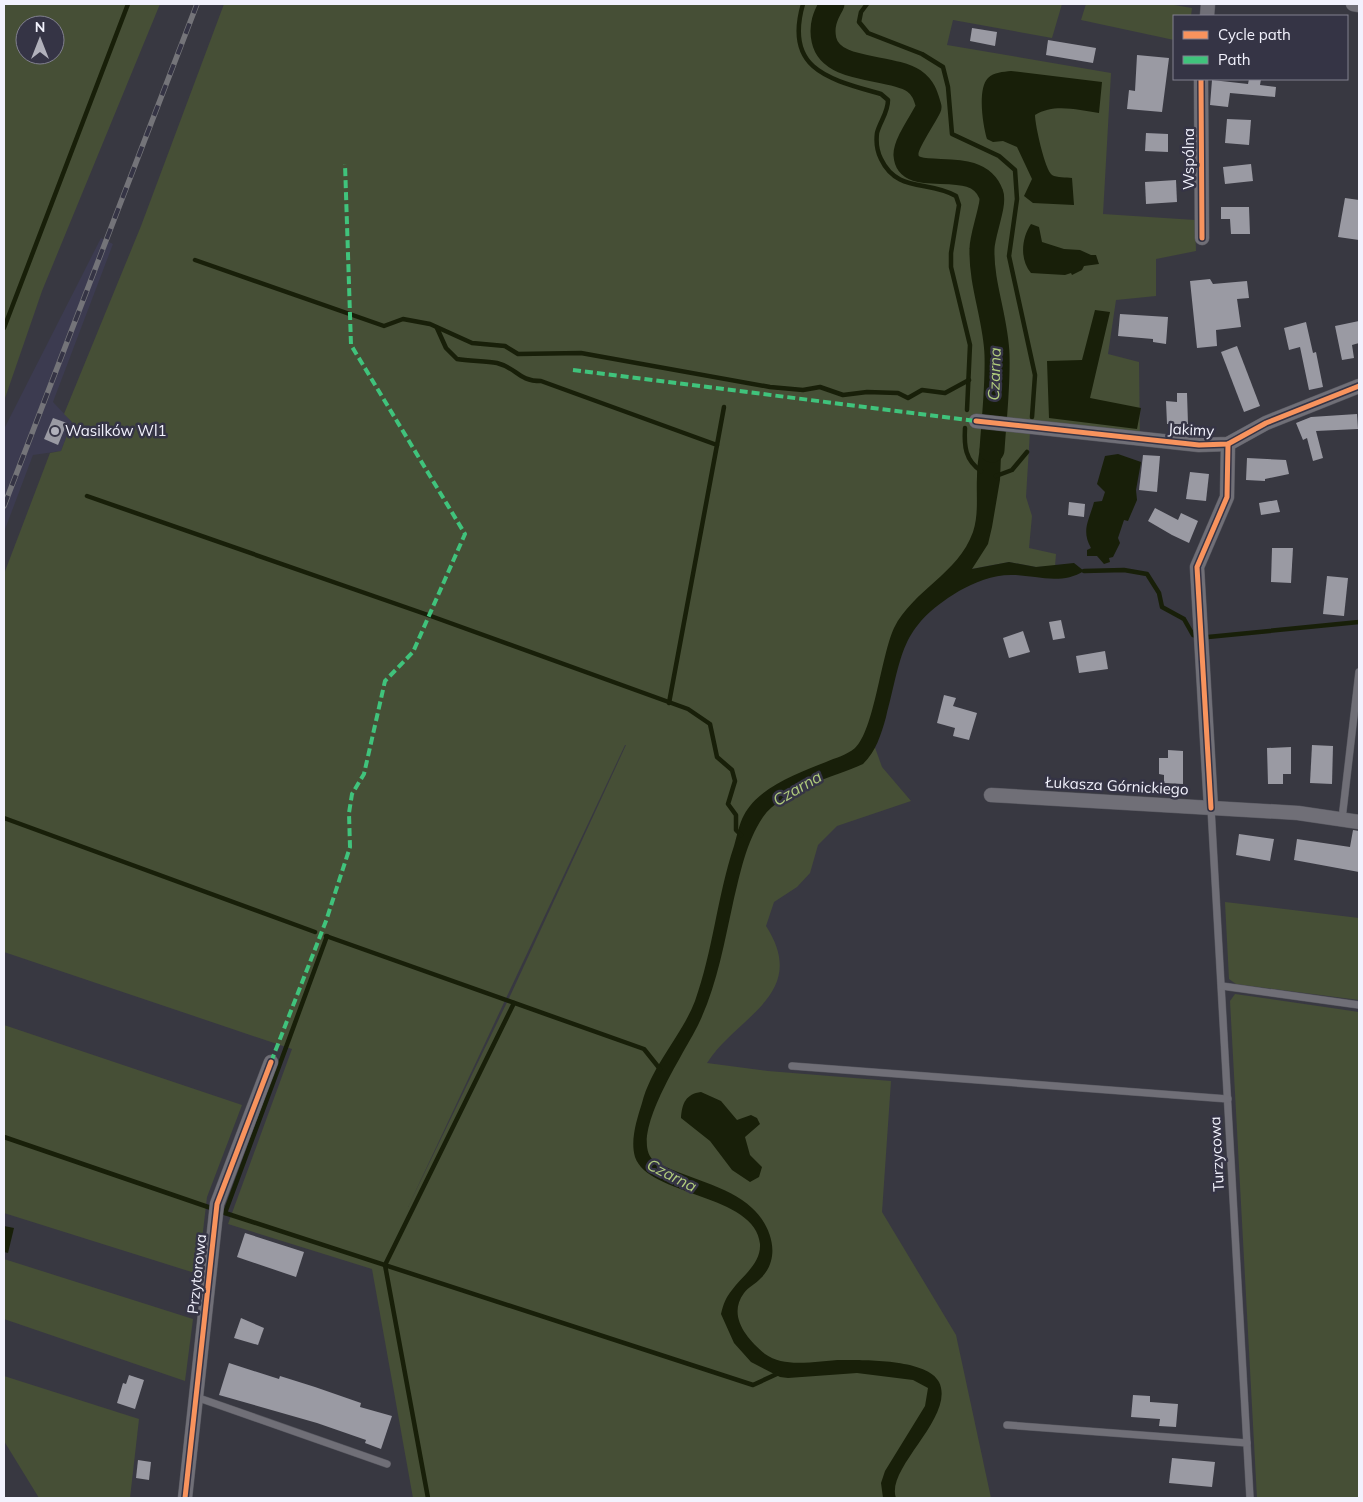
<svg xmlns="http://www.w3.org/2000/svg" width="1363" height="1502" viewBox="0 0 1363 1502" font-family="Mulish,sans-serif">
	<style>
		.built { fill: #3c3b50 }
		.green { fill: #464f36; fill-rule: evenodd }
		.water { fill: #181f09 }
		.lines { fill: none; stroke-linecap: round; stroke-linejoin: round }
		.stream { stroke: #181f09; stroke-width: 4.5 }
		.river { stroke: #181f09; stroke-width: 25 }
		.building { fill: #9a9aa3 }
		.lane-casing { stroke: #57575f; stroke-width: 8 }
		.street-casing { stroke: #57575f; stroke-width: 15 }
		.lane { stroke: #706f77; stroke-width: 7 }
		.street { stroke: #706f77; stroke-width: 14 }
		.rail-casing { stroke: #747479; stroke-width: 5.5 }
		.rail { stroke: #353445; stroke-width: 4; stroke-dasharray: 11; stroke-linecap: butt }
		.quiet { stroke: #40c37c; stroke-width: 4; stroke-dasharray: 8 4; stroke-linecap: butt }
		.cycleway-casing { stroke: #353445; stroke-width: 8 }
		.cycleway { stroke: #f8935d; stroke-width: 5 }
		.poi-dot { fill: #b1b1bb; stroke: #353445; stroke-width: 2 }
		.labels { text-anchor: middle; stroke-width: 5; stroke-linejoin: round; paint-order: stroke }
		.street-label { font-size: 15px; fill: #f2f2fd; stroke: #353445 }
		.poi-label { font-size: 15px; fill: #f2f2fd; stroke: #353445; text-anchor: start }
		.water-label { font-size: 16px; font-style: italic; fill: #b1cc7d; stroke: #353445 }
	</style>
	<rect width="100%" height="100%" fill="#383841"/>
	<polygon class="built" points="101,238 113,244 53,402 72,422 61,451 33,455 4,532 4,429"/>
	<g class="green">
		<path d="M 4,4 L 160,4 L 42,291 L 4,401 ZM 25,25 L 55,25 L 55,55 L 25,55 Z"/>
		<path d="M 224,4 L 1062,4 L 1052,38 L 953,20 L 947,45 L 1111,73 L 1103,214 L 1195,220 L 1196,251 L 1156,259 L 1156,296 L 1116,300 L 1108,354 L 1139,362 L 1140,442 L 1030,431 L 1026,497 L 1032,516 L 1029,548 L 1056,554 L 1055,566 L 1036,567 L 1009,562 L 971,569 L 900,633 L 873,742 L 882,767 L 911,801 L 837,826 L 818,845 L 810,873 L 797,887 L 774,902 L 766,926 C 810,994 737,1016 707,1063 L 768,1071 L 891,1081 L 882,1212 L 956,1335 L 991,1498 L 413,1498 L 372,1269 L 228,1224 L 292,1049 L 4,952 L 4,574 L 50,453 L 61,451 L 72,422 L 64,414 L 141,226 ZM 626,745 L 511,994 L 408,1207 L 625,745 Z"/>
		<polygon points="1086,4 1168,4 1192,8 1191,16 1174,16 1174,40 1081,20"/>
		<polygon points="1225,902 1359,918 1359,1000 1236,984 1229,979"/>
		<polygon points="1235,994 1359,1012 1359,1498 1257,1498 1230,1001"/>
		<polygon points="4,1025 242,1105 207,1197 198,1274 4,1213"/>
		<polygon points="4,1259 193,1319 185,1381 4,1319"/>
		<polygon points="4,1376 139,1419 130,1498 39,1498 4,1441"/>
	</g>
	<g class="water">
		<path d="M 1011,71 L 1102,82 L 1099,113 C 1078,110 1054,103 1035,115 C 1035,125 1045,170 1052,175 C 1057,178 1066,177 1072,178 L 1074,205 L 1033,203 L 1024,196 L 1032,179 L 1017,147 L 1003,141 L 993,142 L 987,139 C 983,126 977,89 988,78 C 994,72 1003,72 1011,71 Z"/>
		<path d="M 1031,224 L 1039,227 L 1042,242 L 1064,249 L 1080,250 L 1091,255 L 1096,255 L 1099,264 L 1084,266 L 1082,270 L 1072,275 L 1071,273 L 1065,275 L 1031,273 C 1019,259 1022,237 1031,224 Z"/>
		<polygon points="1095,310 1110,312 1090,398 1141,408 1137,429 1049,418 1047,361 1082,360"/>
		<path d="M 983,428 L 1002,429 L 1000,480 L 992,527 L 988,544 L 972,569 L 1009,562 L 1036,567 L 1074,563 L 1084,571 C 1062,585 1037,576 1014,575 C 995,574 975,582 959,591 C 898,628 903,655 886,717 C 881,735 876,751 863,764 C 834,777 782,790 763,817 C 746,842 740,874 733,903 C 724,944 717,985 699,1023 C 688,1048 626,1137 654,1161 C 684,1178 728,1185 752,1208 C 771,1225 782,1257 761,1278 C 756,1284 748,1287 744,1293 C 727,1316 747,1339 765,1354 C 787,1370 821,1359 846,1360 C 869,1360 928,1360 939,1382 C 956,1417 885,1468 896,1498 L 883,1498 L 881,1483 L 885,1471 L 925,1406 L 928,1388 L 913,1380 L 857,1373 L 788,1378 L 780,1377 L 751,1362 L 734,1343 L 721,1314 C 723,1305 726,1297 732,1290 C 743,1275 761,1264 760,1244 C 756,1194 648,1196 635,1157 C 630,1140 637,1119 642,1103 C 652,1065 681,1037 695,1001 C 713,951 717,897 734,846 C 737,836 739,824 744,815 C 759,787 798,773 826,762 C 835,758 847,755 855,748 C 874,731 881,656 894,628 C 913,590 958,574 973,532 C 979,514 976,495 977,477 C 977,461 981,444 983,428 Z"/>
		<path d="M 1118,454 L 1141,462 L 1136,490 L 1137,500 L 1128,521 L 1124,520 L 1118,538 L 1120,543 L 1113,557 L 1109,558 L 1110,562 L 1104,564 L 1097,556 L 1087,556 L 1087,550 L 1091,548 C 1081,530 1089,521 1094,502 L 1102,501 L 1105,492 L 1097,484 L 1105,456 Z"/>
		<path d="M 701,1092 L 721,1101 L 737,1120 L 751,1115 L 757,1118 L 760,1124 L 745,1137 L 750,1155 L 762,1167 L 759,1177 L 750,1182 L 732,1170 L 710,1141 L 681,1118 C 682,1103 686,1094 701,1092 Z"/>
		<polygon points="4,1226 14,1228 8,1253 4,1252"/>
	</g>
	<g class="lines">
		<g class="stream">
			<path d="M 803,4 C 784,70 829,79 881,94 L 888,100 C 888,113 880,121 877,133 C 876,141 877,151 881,159 C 897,193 929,180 956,196 L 959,205 L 951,253 L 951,267 L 970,345 L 967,410"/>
			<polyline points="867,4 861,12 859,22 868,33 922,54 943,67 948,87 952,134 999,156 1015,170 1017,199 1009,256 1035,375 1032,417"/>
			<polyline points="195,260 384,326 403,319 430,324 472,343 505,346 518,354 581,353 770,387 803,390 820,387 843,395 867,392 898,393 908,398 922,390 945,393 969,380"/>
			<polyline points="4,328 128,4"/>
			<path d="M 437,328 L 446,348 L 457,359 C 469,361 486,361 497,363 C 517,368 518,381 541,381 L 717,445 L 669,703"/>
			<path d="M 965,428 C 964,446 965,460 981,471"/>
			<polyline points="717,445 724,407"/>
			<polyline points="996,476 1012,470 1027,452"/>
			<polyline points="87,496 428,615 688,709 710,724 717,757 732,770 735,781 728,804 736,815 736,830 741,835"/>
			<polyline points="1084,571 1124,570 1147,574 1159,593 1162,607 1184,619 1193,635 1197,636"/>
			<polyline points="1208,637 1359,622"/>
			<polyline points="4,818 315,932"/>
			<polyline points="326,936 644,1049 660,1069"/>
			<polyline points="4,1137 211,1208"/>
			<polyline points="222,1212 753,1385 779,1373"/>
			<polyline points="225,1213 327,936"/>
			<polyline points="428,1498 385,1265 514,1003"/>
		</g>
		<path class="river" d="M 832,4 C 825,16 821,26 824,40 C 831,73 890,65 914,81 C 924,88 926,97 929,107 C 924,118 905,144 906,155 C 908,188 976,153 991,194 C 995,204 982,234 982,249 C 981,285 996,319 997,355 C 998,386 994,419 992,450"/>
	</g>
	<g class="building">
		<polygon points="972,28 997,32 995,46 970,41"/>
		<polygon points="1048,40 1096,48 1093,63 1046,55"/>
		<polygon points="1137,55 1169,58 1162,112 1127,109 1129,90 1135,91"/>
		<polygon points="1249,79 1261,79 1260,85 1276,87 1275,97 1230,93 1228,107 1210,105 1212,80 1248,84"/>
		<polygon points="1227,119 1251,120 1249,145 1225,143"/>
		<polygon points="1146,133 1168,134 1168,152 1145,151"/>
		<polygon points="1251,164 1253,181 1225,184 1223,167"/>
		<polygon points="1176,180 1177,202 1146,204 1145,182"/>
		<polygon points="1345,198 1359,200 1359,240 1338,237"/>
		<polygon points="1221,207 1249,207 1250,234 1231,234 1230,219 1221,219"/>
		<polygon points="1210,279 1213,284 1247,281 1249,298 1237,299 1241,327 1216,330 1217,346 1197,348 1190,281"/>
		<polygon points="1120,314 1168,317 1166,344 1153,342 1153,339 1118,336"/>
		<polygon points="1359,321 1359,343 1352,345 1354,358 1342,360 1335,326"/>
		<polygon points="1306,322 1313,353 1316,352 1323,387 1309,390 1300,347 1289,350 1284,328"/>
		<polygon points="1237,346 1260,406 1244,412 1221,352"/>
		<polygon points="1177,393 1187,393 1188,424 1167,424 1166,401 1177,402"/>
		<polygon points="1357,414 1358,429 1316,431 1323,458 1313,461 1307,438 1303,440 1296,423 1311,417"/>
		<polygon points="53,418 67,423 58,445 44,439"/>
		<polygon points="1143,455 1160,456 1157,492 1139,490"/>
		<polygon points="1247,458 1286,460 1289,474 1265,479 1265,481 1246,480"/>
		<polygon points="1190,472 1209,474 1206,501 1186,499"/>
		<polygon points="1277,500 1280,512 1261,515 1259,503"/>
		<polygon points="1069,502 1085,504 1084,517 1068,515"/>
		<polygon points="1155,508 1178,520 1181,513 1198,521 1189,543 1172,535 1148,521"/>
		<polygon points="1272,548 1293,548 1291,583 1271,582"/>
		<polygon points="1327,576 1348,578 1344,616 1323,614"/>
		<polygon points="1061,620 1065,638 1053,640 1049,622"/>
		<polygon points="1023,631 1030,652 1009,658 1003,638"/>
		<polygon points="1105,651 1108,669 1079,673 1076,656"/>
		<polygon points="944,695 956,698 953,706 977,713 969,740 953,736 955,728 937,723"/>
		<polygon points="1312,745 1333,746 1332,784 1310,783"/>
		<polygon points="1291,747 1291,774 1283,774 1283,784 1268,784 1267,748"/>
		<polygon points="1168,750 1183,751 1183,784 1164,783 1164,775 1159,774 1159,758 1168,758"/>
		<polygon points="1353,830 1359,831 1359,872 1294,860 1297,839 1350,847"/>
		<polygon points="1239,834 1274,839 1270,861 1236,855"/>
		<polygon points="245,1233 304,1252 296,1277 237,1257"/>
		<polygon points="241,1318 264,1328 258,1345 234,1338"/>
		<polygon points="229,1363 279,1379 280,1376 315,1387 361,1403 360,1407 392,1416 381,1449 365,1443 366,1440 317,1423 219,1395"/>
		<polygon points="129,1375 144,1380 135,1409 117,1403 123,1383 126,1384"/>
		<polygon points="1133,1395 1150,1396 1150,1402 1178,1404 1176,1427 1159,1426 1160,1419 1131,1417"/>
		<polygon points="1172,1458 1215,1462 1212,1487 1169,1483"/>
		<polygon points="138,1460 151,1462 149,1480 136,1478"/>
	</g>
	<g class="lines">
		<g class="lane-casing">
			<g id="lane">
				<polyline points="1211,808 1250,1498"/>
				<polyline points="1342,819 1359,672"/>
				<polyline points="1222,986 1359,1005"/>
				<polyline points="792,1066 1228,1099"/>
				<polyline points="196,1397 387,1464"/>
				<polyline points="1007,1425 1247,1443"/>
			</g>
		</g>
		<g class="street-casing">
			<g id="street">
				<polyline points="1353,4 1359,5"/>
				<polyline points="1207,16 1208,4"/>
				<polyline points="1201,79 1202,238"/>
				<polyline points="976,421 1199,445 1228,444 1266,423 1359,386"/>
				<polyline points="991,795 1298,813 1359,822"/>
				<polyline points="1211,808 1197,567 1227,497 1228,444"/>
				<polyline points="185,1498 217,1204 271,1062"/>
			</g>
		</g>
		<use href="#lane" class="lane"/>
		<use href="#street" class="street"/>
		<g class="rail-casing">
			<polyline id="rail" points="4,506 197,4"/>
		</g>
		<use href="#rail" class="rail"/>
		<g class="quiet">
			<polyline points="573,370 976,421"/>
			<polyline points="271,1062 326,921 350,847 349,813 352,794 364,774 385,681 413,652 465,534 351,345 345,164"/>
		</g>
		<g class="cycleway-casing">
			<g id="cycleway">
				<polyline points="1201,79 1202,238"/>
				<polyline points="976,421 1199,445 1228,444 1266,423 1359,386"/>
				<polyline points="1211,808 1197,567 1227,497 1228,444"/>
				<polyline points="185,1498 217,1204 271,1062"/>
			</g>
		</g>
		<use href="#cycleway" class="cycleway"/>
	</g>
	<circle class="poi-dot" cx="55" cy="431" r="5"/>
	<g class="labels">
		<g class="street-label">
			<text transform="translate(1189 159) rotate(-90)" y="5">Wspólna</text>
			<text transform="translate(1191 430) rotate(3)" y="5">Jakimy</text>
			<text transform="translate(1117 786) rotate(3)" y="5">Łukasza Górnickiego</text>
			<text transform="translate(1217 1154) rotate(-93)" y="5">Turzycowa</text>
			<text transform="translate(197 1274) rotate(-84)" y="5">Przytorowa</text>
		</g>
		<g class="poi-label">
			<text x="65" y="436">Wasilków Wl1</text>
		</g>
		<g class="water-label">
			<text transform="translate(994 374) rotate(-88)" y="6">Czarna</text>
			<text transform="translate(797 788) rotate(-30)" y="6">Czarna</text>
			<text transform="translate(672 1175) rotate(27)" y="6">Czarna</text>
		</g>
	</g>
	<rect width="1363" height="1502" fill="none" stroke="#f2f2fd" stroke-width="10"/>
	<rect x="1173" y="15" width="175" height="65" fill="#353445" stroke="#81808f"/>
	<rect x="1183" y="31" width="25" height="8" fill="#f8935d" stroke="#81808f"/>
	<text x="1218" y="40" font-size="15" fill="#f2f2fd">Cycle path</text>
	<rect x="1183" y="56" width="25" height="8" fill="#40c37c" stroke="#81808f"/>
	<text x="1218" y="65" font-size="15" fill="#f2f2fd">Path</text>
	<g transform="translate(40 40)"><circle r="24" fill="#353445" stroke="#81808f"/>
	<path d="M0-4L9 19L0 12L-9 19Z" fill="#b1b1bb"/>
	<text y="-8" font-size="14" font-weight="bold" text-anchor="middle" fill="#f2f2fd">N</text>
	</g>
</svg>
